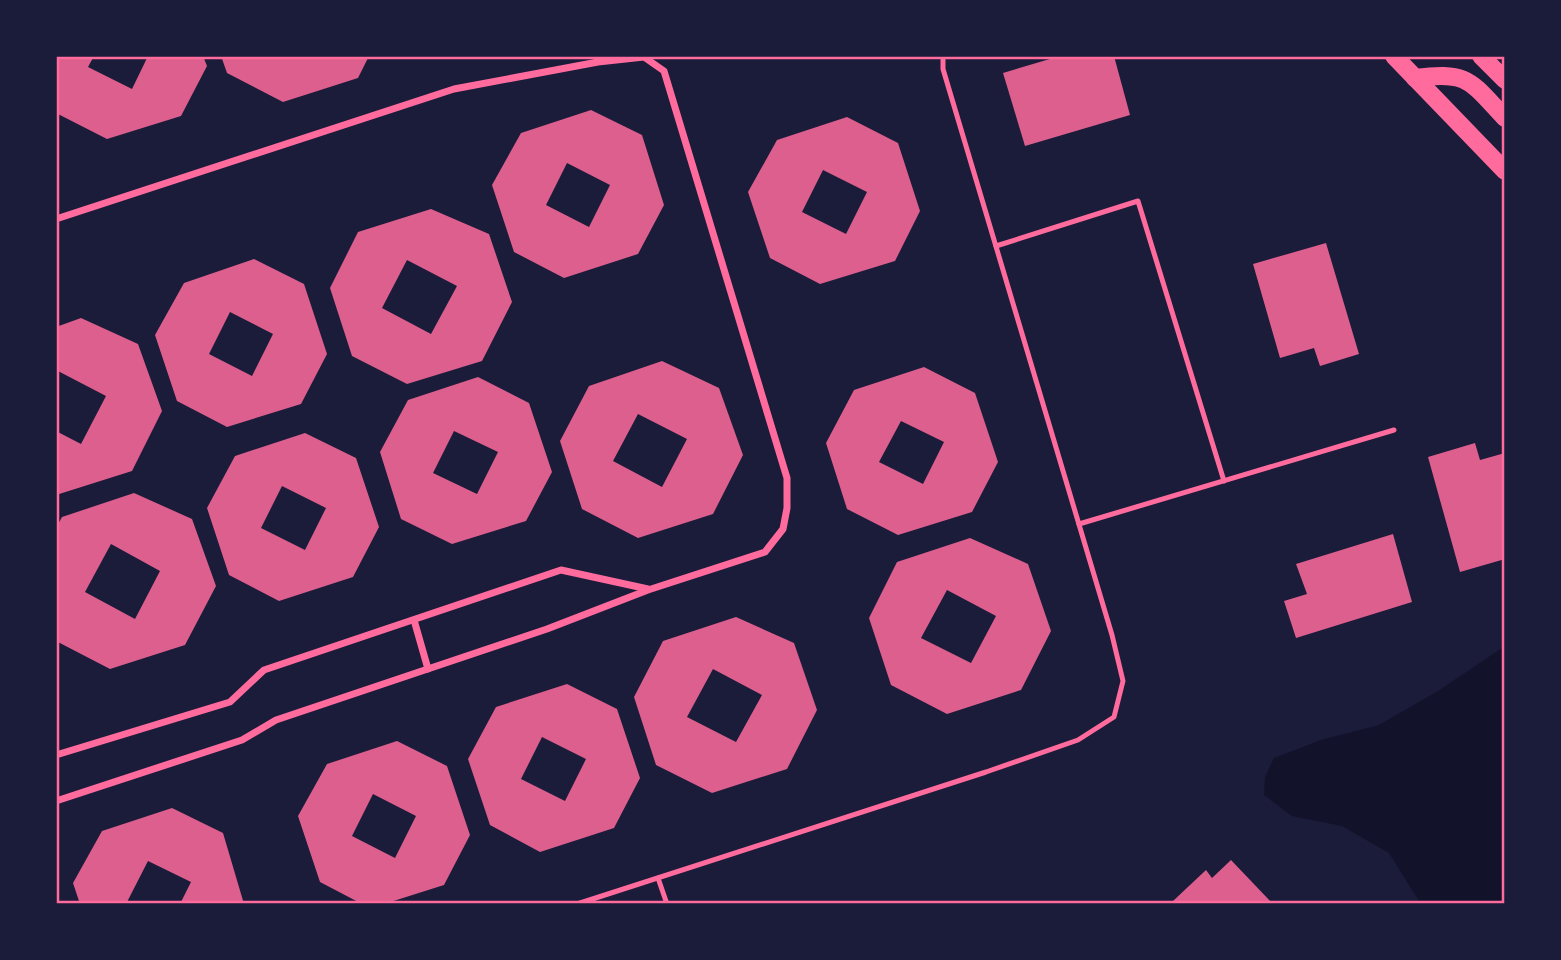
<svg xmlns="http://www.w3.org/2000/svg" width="1561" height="960" viewBox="0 0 1561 960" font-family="Jost,sans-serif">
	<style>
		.water { fill: #12122b }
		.building { fill: #dd5f8e; fill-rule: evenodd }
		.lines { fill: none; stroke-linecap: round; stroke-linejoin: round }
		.service { stroke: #ff6b9d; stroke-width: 5 }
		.minor { stroke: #ff6b9d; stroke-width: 7 }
		.primary { stroke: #ff6b9d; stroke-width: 18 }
		.neatline { fill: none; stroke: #ff6b9d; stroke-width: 2.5 }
	</style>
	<rect width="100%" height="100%" fill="#1b1b3a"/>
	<polygon class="water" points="1505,646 1505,904 1421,904 1389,853 1342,826 1292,816 1264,795 1265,777 1274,758 1321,740 1379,725 1438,691"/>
	<g class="building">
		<polygon points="56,56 94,56 88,67 132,89 148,56 203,56 207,66 181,116 107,139 56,113"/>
		<polygon points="221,56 369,56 358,78 283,102 227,73"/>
		<polygon points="1060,56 1114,56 1130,115 1025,146 1003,73"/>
		<path d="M 591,110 L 642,135 L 664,205 L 638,254 L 564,278 L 514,252 L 492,185 L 521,133 ZM 567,163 L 610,185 L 589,227 L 546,205 Z"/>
		<path d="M 847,117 L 898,143 L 920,211 L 895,261 L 820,284 L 770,258 L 748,192 L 777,140 ZM 823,170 L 867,192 L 846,234 L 802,212 Z"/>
		<path d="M 431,209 L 489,234 L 512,302 L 482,361 L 407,384 L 352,356 L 330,288 L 358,232 ZM 407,260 L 457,286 L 431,334 L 382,308 Z"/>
		<polygon points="1326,243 1359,354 1320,366 1314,348 1280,358 1253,264"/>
		<path d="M 254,259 L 304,284 L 327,354 L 301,404 L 227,427 L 177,401 L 155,335 L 184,283 ZM 230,312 L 273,334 L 252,376 L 209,354 Z"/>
		<polygon points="81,318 138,344 162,411 132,471 56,495 56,431 81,444 106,396 56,370 56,327"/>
		<path d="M 662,361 L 719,388 L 743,455 L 713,514 L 638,538 L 582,509 L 560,441 L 589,386 ZM 638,414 L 687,439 L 662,487 L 613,461 Z"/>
		<path d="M 924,367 L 975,393 L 998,462 L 972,512 L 898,535 L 847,509 L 826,443 L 854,390 ZM 901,421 L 944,442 L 923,484 L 879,462 Z"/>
		<path d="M 478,377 L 529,403 L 552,472 L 526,521 L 452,544 L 401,519 L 380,452 L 408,400 ZM 454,431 L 498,452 L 477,494 L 433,473 Z"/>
		<path d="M 305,433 L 356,458 L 379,527 L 353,577 L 279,601 L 229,575 L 207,508 L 235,456 ZM 282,486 L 326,508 L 305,550 L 261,528 Z"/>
		<polygon points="1475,443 1480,460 1505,453 1505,559 1460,572 1428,457"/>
		<path d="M 134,493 L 192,519 L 216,586 L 185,645 L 110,669 L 56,641 L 56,528 L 62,517 ZM 111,544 L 160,571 L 135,619 L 85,592 Z"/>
		<polygon points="1393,534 1412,602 1296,638 1284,601 1307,594 1296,564"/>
		<path d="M 970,538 L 1028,564 L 1051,631 L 1021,690 L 947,714 L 891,685 L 869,618 L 897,562 ZM 947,590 L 996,616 L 971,663 L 921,638 Z"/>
		<path d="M 736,617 L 794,643 L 817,710 L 787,769 L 712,793 L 656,765 L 634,697 L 663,641 ZM 713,669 L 762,695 L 736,742 L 687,717 Z"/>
		<path d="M 567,684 L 617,709 L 640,778 L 614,828 L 540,852 L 490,825 L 468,759 L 496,707 ZM 542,737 L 586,759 L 565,801 L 521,779 Z"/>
		<path d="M 397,741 L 447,766 L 470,835 L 444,885 L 384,904 L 362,904 L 320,882 L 298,816 L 327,764 ZM 373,794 L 416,816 L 395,858 L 352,836 Z"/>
		<polygon points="172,808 223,833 244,904 180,904 191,882 148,861 126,904 80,904 73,883 102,831"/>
		<polygon points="1231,860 1273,904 1176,904 1173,901 1206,870 1212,878"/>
	</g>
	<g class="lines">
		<g class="service">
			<polyline points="996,246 1138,201 1224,481"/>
			<polyline points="1079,524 1394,430"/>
			<polyline points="658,878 667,904"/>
			<polyline points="577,904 986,772 1078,740 1114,717 1123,681 1112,635 943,69 943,56"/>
		</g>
		<g class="minor">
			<polyline points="56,219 454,89 598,62 644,57 664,71 787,478 787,508 783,529 765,552 648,590 547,629 276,720 242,740 56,801"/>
			<polyline points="414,620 428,669"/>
			<polyline points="56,755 230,702 264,670 561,570 648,589"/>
		</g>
		<g class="primary">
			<polyline points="1394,56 1505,171"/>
			<polyline points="1481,56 1505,80"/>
			<path d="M 1415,78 C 1469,71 1470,81 1505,118"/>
		</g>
	</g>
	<rect width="1561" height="960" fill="none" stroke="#1b1b3a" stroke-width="116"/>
	<rect x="58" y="58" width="1445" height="844" class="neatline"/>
</svg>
